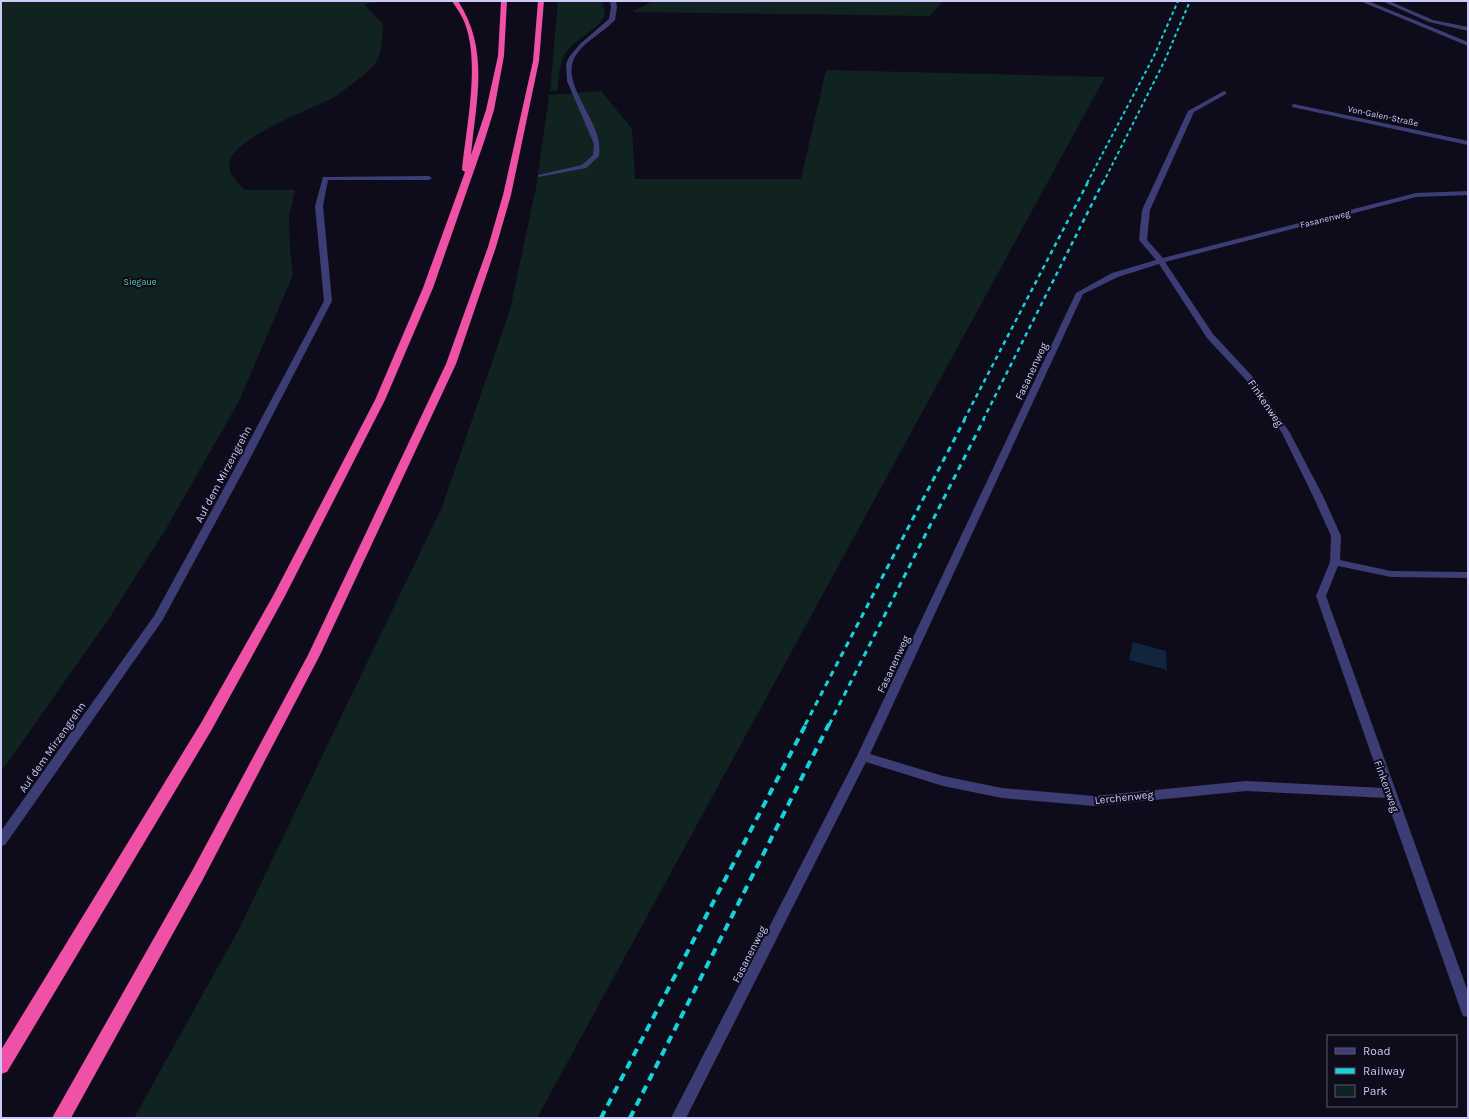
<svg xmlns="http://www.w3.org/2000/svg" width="1469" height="1119" viewBox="0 0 1469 1119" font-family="Karla,sans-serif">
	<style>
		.green { fill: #102321 }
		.water { fill: #11253e }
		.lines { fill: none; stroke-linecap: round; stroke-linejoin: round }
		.lane { fill: #3c3d75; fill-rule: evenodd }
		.street { fill: #3c3d75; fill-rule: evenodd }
		.highway { fill: #ee51a5; fill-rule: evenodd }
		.rail-far3 { stroke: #15d2db; stroke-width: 2; stroke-dasharray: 3.5 3; stroke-linecap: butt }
		.rail-far2 { stroke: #15d2db; stroke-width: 2.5; stroke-dasharray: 4.5 4; stroke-linecap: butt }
		.rail-far1 { stroke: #15d2db; stroke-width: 3; stroke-dasharray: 6 5; stroke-linecap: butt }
		.rail { stroke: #15d2db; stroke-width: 4; stroke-dasharray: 8 6; stroke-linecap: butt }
		.labels { text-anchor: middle; stroke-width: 4; stroke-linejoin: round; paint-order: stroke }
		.far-street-label { font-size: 9px; fill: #cdcafa; stroke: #0e0c1a }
		.far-park-label { font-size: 9px; fill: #5fd1ae; stroke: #0e0c1a }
		.street-label { font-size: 11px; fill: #cdcafa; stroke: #0e0c1a }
	</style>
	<rect width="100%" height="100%" fill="#0e0c1a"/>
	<g class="green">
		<path d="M 1,1 L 384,1 L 364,4 L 383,24 C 382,37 383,54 374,65 C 369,72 342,92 334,97 C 311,110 231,137 229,165 C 229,175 238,183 245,190 L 295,190 L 289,217 L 290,250 L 293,275 L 239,401 L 167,527 L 110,617 L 1,772 Z"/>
		<path d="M 558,1 L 602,1 L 605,14 C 599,30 575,38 565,54 C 559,64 559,79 557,91 L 550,91 Z"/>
		<polygon points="653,1 943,1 930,16 632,12"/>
		<polygon points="826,70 1105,77 537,1118 134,1118 239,929 442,507 510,310 536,188 549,95 601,91 632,129 635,179 801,179"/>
	</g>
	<polygon class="water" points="1133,642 1166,651 1167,670 1129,660"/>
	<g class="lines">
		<g class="lane">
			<path d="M 610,1 L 616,1 L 617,7 L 615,20 C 603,33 586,40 576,55 C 557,85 606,123 599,156 L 586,168 L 538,177 L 538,175 L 582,165 L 593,155 L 594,144 L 567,81 L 566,64 L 569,57 L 580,44 L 609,19 L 611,7 Z"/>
			<polygon points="323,177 429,176 432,178 429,180 328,180 323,206 332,301 245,468 162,621 5,845 1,846 1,831 154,616 235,468 324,301 315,206"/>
		</g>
		<g class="street">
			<polygon points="1360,1 1368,1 1468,42 1468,46"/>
			<polygon points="1382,1 1389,1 1433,20 1468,27 1468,31 1429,22"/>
			<path d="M 1224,91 L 1226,92 L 1226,94 L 1194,112 L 1150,210 L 1147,240 L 1163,258 L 1416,193 L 1468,191 L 1468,195 L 1416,197 L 1165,262 L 1213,334 L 1252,376 L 1290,433 L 1323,496 L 1341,536 L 1340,560 L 1391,571 L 1468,572 L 1468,578 L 1391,577 L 1338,566 L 1326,596 L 1468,992 L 1468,1017 L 1463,1016 L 1461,1011 L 1386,798 L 1246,791 L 1094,806 L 1002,798 L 943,786 L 866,762 L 686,1118 L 671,1118 L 857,756 L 1076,293 L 1112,273 L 1156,260 L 1139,240 L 1142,210 L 1188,111 ZM 1159,264 L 1207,338 L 1246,380 L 1282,433 L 1313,496 L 1331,536 L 1330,562 L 1316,596 L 1383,788 L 1246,781 L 1094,796 L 1002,788 L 943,776 L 870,754 L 1083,294 L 1118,277 Z"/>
			<polygon points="1294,104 1468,141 1468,145 1292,107 1292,105"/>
		</g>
		<g class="highway">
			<path d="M 452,1 L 458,1 C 490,50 476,100 471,155 L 486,110 L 498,56 L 501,1 L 507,1 L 504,56 L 494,110 L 485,139 L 433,288 L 385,400 L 285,596 L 211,731 L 7,1072 L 1,1074 L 1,1050 L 201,723 L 273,596 L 375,400 L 423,288 L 465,172 L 462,170 C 466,127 482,56 462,17 C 459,11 455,6 452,1 Z"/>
			<polygon points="538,1 544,1 539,61 511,195 496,247 456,364 320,655 202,881 71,1118 52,1118 192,871 308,655 446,364 488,247 503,195 533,61"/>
		</g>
		<g class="rail-far3">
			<polyline points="1087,183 1153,58 1178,1"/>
			<polyline points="1103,183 1165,60 1190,1"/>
		</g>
		<g class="rail-far2">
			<polyline points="964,420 1088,182"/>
			<polyline points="983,420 1103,182"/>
		</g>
		<g class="rail-far1">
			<polyline points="805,725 965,419"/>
			<polyline points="829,725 984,419"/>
		</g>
		<g class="rail">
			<polyline points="601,1118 806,724"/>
			<polyline points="630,1118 829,724"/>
		</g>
	</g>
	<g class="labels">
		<g class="far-street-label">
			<text transform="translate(1383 116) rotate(12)" y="3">Von-Galen-Straße</text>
			<text transform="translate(1325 219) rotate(-14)" y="3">Fasanenweg</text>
		</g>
		<g class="far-park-label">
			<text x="140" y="285">Siegaue</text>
		</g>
		<g class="street-label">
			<text transform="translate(1031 371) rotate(-65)" y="4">Fasanenweg</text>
			<text transform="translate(1266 403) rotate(56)" y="4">Finkenweg</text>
			<text transform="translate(223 474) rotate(-62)" y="4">Auf dem Mirzengrehn</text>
			<text transform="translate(893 664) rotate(-65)" y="4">Fasanenweg</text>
			<text transform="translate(52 747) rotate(-55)" y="4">Auf dem Mirzengrehn</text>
			<text transform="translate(1387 786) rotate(70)" y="4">Finkenweg</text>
			<text transform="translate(1124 797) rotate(-6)" y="4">Lerchenweg</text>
			<text transform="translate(749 954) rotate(-63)" y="4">Fasanenweg</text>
		</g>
	</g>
	<rect width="1469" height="1119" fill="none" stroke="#cdcafa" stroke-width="4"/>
	<rect x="1327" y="1035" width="130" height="72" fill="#0e0c1a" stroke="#5a5874"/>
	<rect x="1335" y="1048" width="20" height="6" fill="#3c3d75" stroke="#5a5874"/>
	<text x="1363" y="1055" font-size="12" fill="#cdcafa">Road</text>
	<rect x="1335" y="1068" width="20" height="6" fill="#15d2db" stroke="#5a5874"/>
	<text x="1363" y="1075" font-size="12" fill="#cdcafa">Railway</text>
	<rect x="1335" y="1085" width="20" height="12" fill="#102321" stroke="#5a5874"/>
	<text x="1363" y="1095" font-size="12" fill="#cdcafa">Park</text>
</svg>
